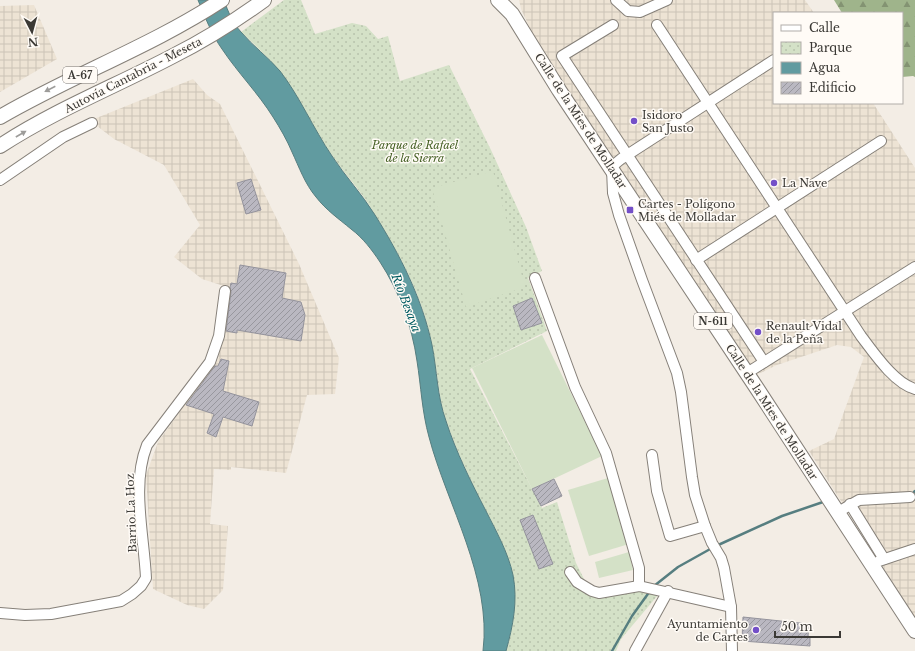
<svg xmlns="http://www.w3.org/2000/svg" width="915" height="651" viewBox="0 0 915 651" font-family="'Libre Baskerville',serif">
	<style>
		.industrial { fill: url(#industrial-grid) }
		.forest { fill: url(#forest-firs) }
		.park { fill: url(#park-dots) }
		.pitch { fill: #d4e1c7 }
		.water { fill: #619ba0; stroke: #567e80 }
		.lines { fill: none; stroke-linecap: round; stroke-linejoin: round }
		.stream { stroke: #567e80; stroke-width: 2.5 }
		.building { fill: url(#building-hatch); stroke: #94939c }
		.minor-casing { stroke: #868079; stroke-width: 12 }
		.highway-casing { stroke: #868079; stroke-width: 16 }
		.minor { stroke: #fff; stroke-width: 10 }
		.highway { stroke: #fff; stroke-width: 14 }
		.oneway { fill: #9d9c9a }
		.poi-dot { fill: #734fc8; stroke: #fffbf6; stroke-width: 1.5 }
		.labels { text-anchor: middle; stroke-width: 3; stroke-linejoin: round; paint-order: stroke }
		.shield { fill: #fffbf6; stroke: #76736f; stroke-width: 1 }
		.shield-label { font-size: 10px; font-weight: bold; fill: #3b3935 }
		.street-label { font-size: 11px; fill: #3b3935; stroke: #fffbf6 }
		.poi-label { font-size: 11px; fill: #3b3935; stroke: #fffbf6; text-anchor: start }
		.park-label { font-size: 11px; font-style: italic; fill: #445f23; stroke: #fffbf6 }
		.water-label { font-size: 12px; font-style: italic; fill: #025c62; stroke: #fffbf6 }
	</style>
	<defs>
		<pattern id="industrial-grid" width="8" height="8" patternUnits="userSpaceOnUse"><rect width="8" height="8" fill="#ede3d4"/><path d="M0 4h8M4 0v8" fill="none" stroke="#ccc4b7"/></pattern>
		<pattern id="forest-firs" width="22" height="20" patternUnits="userSpaceOnUse"><rect width="22" height="20" fill="#9fb48b"/><path d="M5 1l3.5 6h-7zM16 11l3.5 6h-7z" fill="#839372"/></pattern>
		<pattern id="park-dots" width="8" height="8" patternUnits="userSpaceOnUse"><rect width="8" height="8" fill="#d4e1c7"/><path d="M2 2h.1M6 6h.1" fill="none" stroke="#b7c2ac" stroke-width="1.8" stroke-linecap="round"/></pattern>
		<pattern id="building-hatch" width="6" height="6" patternUnits="userSpaceOnUse"><rect width="6" height="6" fill="#bab8c1"/><path d="M-1 1l2-2M0 6l6-6M5 7l2-2" fill="none" stroke="#98979e"/></pattern>
	</defs>
	<rect width="100%" height="100%" fill="#f3ede5"/>
	<g class="industrial">
		<polygon points="519,0 805,0 814,13 774,13 774,103 873,103 915,168 915,617 809,451 834,439 864,357 851,347 837,345 777,365 756,375 623,177 544,53 534,37 521,9"/>
		<polygon points="34,5 57,59 0,92 0,6"/>
		<polygon points="193,79 207,95 220,104 299,264 339,358 335,394 307,395 286,473 231,467 231,470 214,469 210,524 228,526 223,590 204,609 187,605 153,589 146,475 158,442 218,359 230,288 202,279 174,257 200,225 164,165 114,139 97,126 94,119"/>
	</g>
	<polygon class="forest" points="834,0 915,0 915,77 913,76 902,77 902,13 842,13"/>
	<path class="park" d="M 284,0 L 301,0 L 315,34 L 352,23 L 366,26 L 378,39 L 388,36 L 400,81 L 449,65 L 491,150 L 526,227 L 542,271 L 528,278 L 547,331 L 470,369 L 542,508 L 557,502 L 576,563 L 593,597 L 641,590 L 658,595 L 621,639 L 616,651 L 506,651 C 512,630 517,606 514,585 C 511,556 495,529 482,503 C 467,473 452,441 442,408 C 438,384 435,360 430,336 C 420,289 394,245 369,205 C 357,186 341,170 329,151 C 311,125 299,95 279,71 C 268,57 254,44 241,32 Z"/>
	<g class="pitch">
		<polygon points="493,171 525,287 466,307 432,188"/>
		<polygon points="542,335 602,456 532,489 472,368"/>
		<polygon points="608,478 629,544 589,556 568,490"/>
		<polygon points="629,552 633,570 599,578 595,562"/>
	</g>
	<path class="water" d="M 198,0 L 224,0 C 228,12 233,23 241,32 C 253,46 268,57 280,71 C 300,97 313,128 332,156 C 345,176 362,194 375,215 C 400,255 422,298 432,345 C 437,370 437,396 446,421 C 456,452 471,482 486,511 C 496,531 508,552 513,575 C 518,601 513,626 506,651 L 483,651 C 492,578 447,505 429,437 C 422,412 421,386 417,361 C 412,326 399,291 380,262 C 372,250 363,238 351,229 C 339,219 326,210 316,197 C 305,184 299,167 292,152 C 287,140 280,128 273,117 C 258,93 238,73 222,49 C 212,35 205,17 198,0 Z"/>
	<g class="lines">
		<g class="stream">
			<polyline points="914,492 915,491"/>
			<polyline points="716,546 782,516 823,502"/>
			<polyline points="654,586 678,567 712,548"/>
			<polyline points="612,651 632,616 650,591"/>
		</g>
	</g>
	<g class="building">
		<polygon points="251,179 261,210 246,214 237,183"/>
		<polygon points="240,265 286,273 282,298 301,302 305,315 301,341 237,330 237,333 226,331 231,292 230,287 231,283 237,284"/>
		<polygon points="532,298 542,323 521,330 513,306"/>
		<polygon points="221,359 229,361 223,391 259,402 252,426 223,417 216,437 207,433 214,414 186,405 215,366 218,366"/>
		<polygon points="554,479 562,496 541,506 532,489"/>
		<polygon points="533,515 553,564 539,569 520,520"/>
		<polygon points="743,617 809,624 808,636 810,637 810,646 742,641"/>
	</g>
	<g class="lines">
		<g class="minor-casing">
			<g id="minor">
				<polyline points="616,0 628,11 640,12 667,0"/>
				<polyline points="613,25 562,56 764,362"/>
				<path d="M 657,25 L 861,336 C 874,353 894,383 915,389"/>
				<polyline points="0,180 63,137 92,123"/>
				<polyline points="696,260 881,141"/>
				<polyline points="535,278 575,387 606,453 639,568 639,586"/>
				<polyline points="747,373 915,267"/>
				<polyline points="652,455 657,491 670,536 705,526"/>
				<polyline points="850,504 884,559"/>
				<polyline points="838,512 859,500 910,497"/>
				<polyline points="879,561 915,549"/>
				<polyline points="570,572 577,582 592,591 599,593 639,586 731,607"/>
				<path d="M 0,613 L 25,615 L 51,614 L 121,601 L 132,594 L 141,586 L 146,578 C 144,535 131,485 147,445 L 210,362 L 219,336 L 225,291"/>
				<polyline points="635,651 668,591"/>
				<polyline points="732,651 731,607 724,568 721,558 712,543 705,526 695,495 692,477 681,392 677,373 642,280 619,215 613,193 612,169 615,164 621,159 774,60"/>
			</g>
		</g>
		<g class="highway-casing">
			<g id="highway">
				<polyline points="498,0 512,14 559,90 758,390 915,631"/>
				<path d="M 0,117 C 72,75 152,46 222,0"/>
				<path d="M 0,146 C 55,110 116,86 173,56 C 205,40 235,21 264,0"/>
			</g>
		</g>
		<use href="#minor" class="minor"/>
		<use href="#highway" class="highway"/>
	</g>
	<defs><path id="oneway-solid" d="M-6-.8H1V-3.2L6.5 0L1 3.2V.8H-6Z"/></defs>
	<g class="oneway">
		<use href="#oneway-solid" transform="translate(50 89) rotate(153)"/>
		<use href="#oneway-solid" transform="translate(21 134) rotate(-30)"/>
	</g>
	<g class="poi-dot">
		<circle cx="634" cy="121" r="4"/>
		<circle cx="774" cy="183" r="4"/>
		<rect x="626" y="206" width="8" height="8" rx="2"/>
		<circle cx="758" cy="332" r="4"/>
		<circle cx="756" cy="630" r="4"/>
	</g>
	<g class="labels">
		<g class="shield">
			<rect x="63" y="67" width="34" height="16" rx="3"/>
			<rect x="694" y="313" width="38" height="16" rx="3"/>
		</g>
		<g class="shield-label">
			<text x="80" y="79">A-67</text>
			<text x="713" y="325">N-611</text>
		</g>
		<g class="street-label">
			<text transform="translate(133 75) rotate(-27)" y="4">Autovía Cantabria - Meseta</text>
			<text transform="translate(581 121) rotate(57)" y="4">Calle de la Mies de Molladar</text>
			<text transform="translate(772 412) rotate(57)" y="4">Calle de la Mies de Molladar</text>
			<text transform="translate(131 513) rotate(-92)" y="4">Barrio La Hoz</text>
		</g>
		<g class="poi-label">
			<text x="642" y="119">Isidoro<tspan x="642" dy="13">San Justo</tspan></text>
			<text x="782" y="187">La Nave</text>
			<text x="638" y="208">Cartes - Polígono<tspan x="638" dy="13">Miés de Molladar</tspan></text>
			<text x="766" y="330">Renault Vidal<tspan x="766" dy="13">de la Peña</tspan></text>
			<text x="748" y="628" text-anchor="end">Ayuntamiento<tspan x="748" dy="13">de Cartes</tspan></text>
		</g>
		<g class="park-label">
			<text x="415" y="149">Parque de Rafael<tspan x="415" dy="13">de la Sierra</tspan></text>
		</g>
		<g class="water-label">
			<text transform="translate(406 303) rotate(69)" y="4">Río Besaya</text>
		</g>
	</g>
	<rect x="773" y="12" width="130" height="92" fill="#fffbf6" stroke="#b1ada9"/>
	<rect x="781" y="25" width="20" height="6" fill="#ffffff" stroke="#b1ada9"/>
	<text x="809" y="32" font-size="12" fill="#3b3935">Calle</text>
	<rect x="781" y="42" width="20" height="12" fill="url(#park-dots)" stroke="#b1ada9"/>
	<text x="809" y="52" font-size="12" fill="#3b3935">Parque</text>
	<rect x="781" y="62" width="20" height="12" fill="#619ba0" stroke="#b1ada9"/>
	<text x="809" y="72" font-size="12" fill="#3b3935">Agua</text>
	<rect x="781" y="82" width="20" height="12" fill="url(#building-hatch)" stroke="#b1ada9"/>
	<text x="809" y="92" font-size="12" fill="#3b3935">Edificio</text>
	<g transform="translate(32 32) rotate(174)" stroke="#fffbf6" stroke-width="3" paint-order="stroke">
	<path d="M0-3L7 15L0 10L-7 15Z" fill="#3b3935"/>
	<text y="-6" font-size="11" font-weight="bold" text-anchor="middle" fill="#3b3935">N</text>
	</g>
	<path d="M775 631v6h65v-6" fill="none" stroke="#3b3935" stroke-width="2"/>
	<text x="781" y="631" font-size="12" fill="#3b3935" stroke="#fffbf6" stroke-width="3" paint-order="stroke">50 m</text>
</svg>
